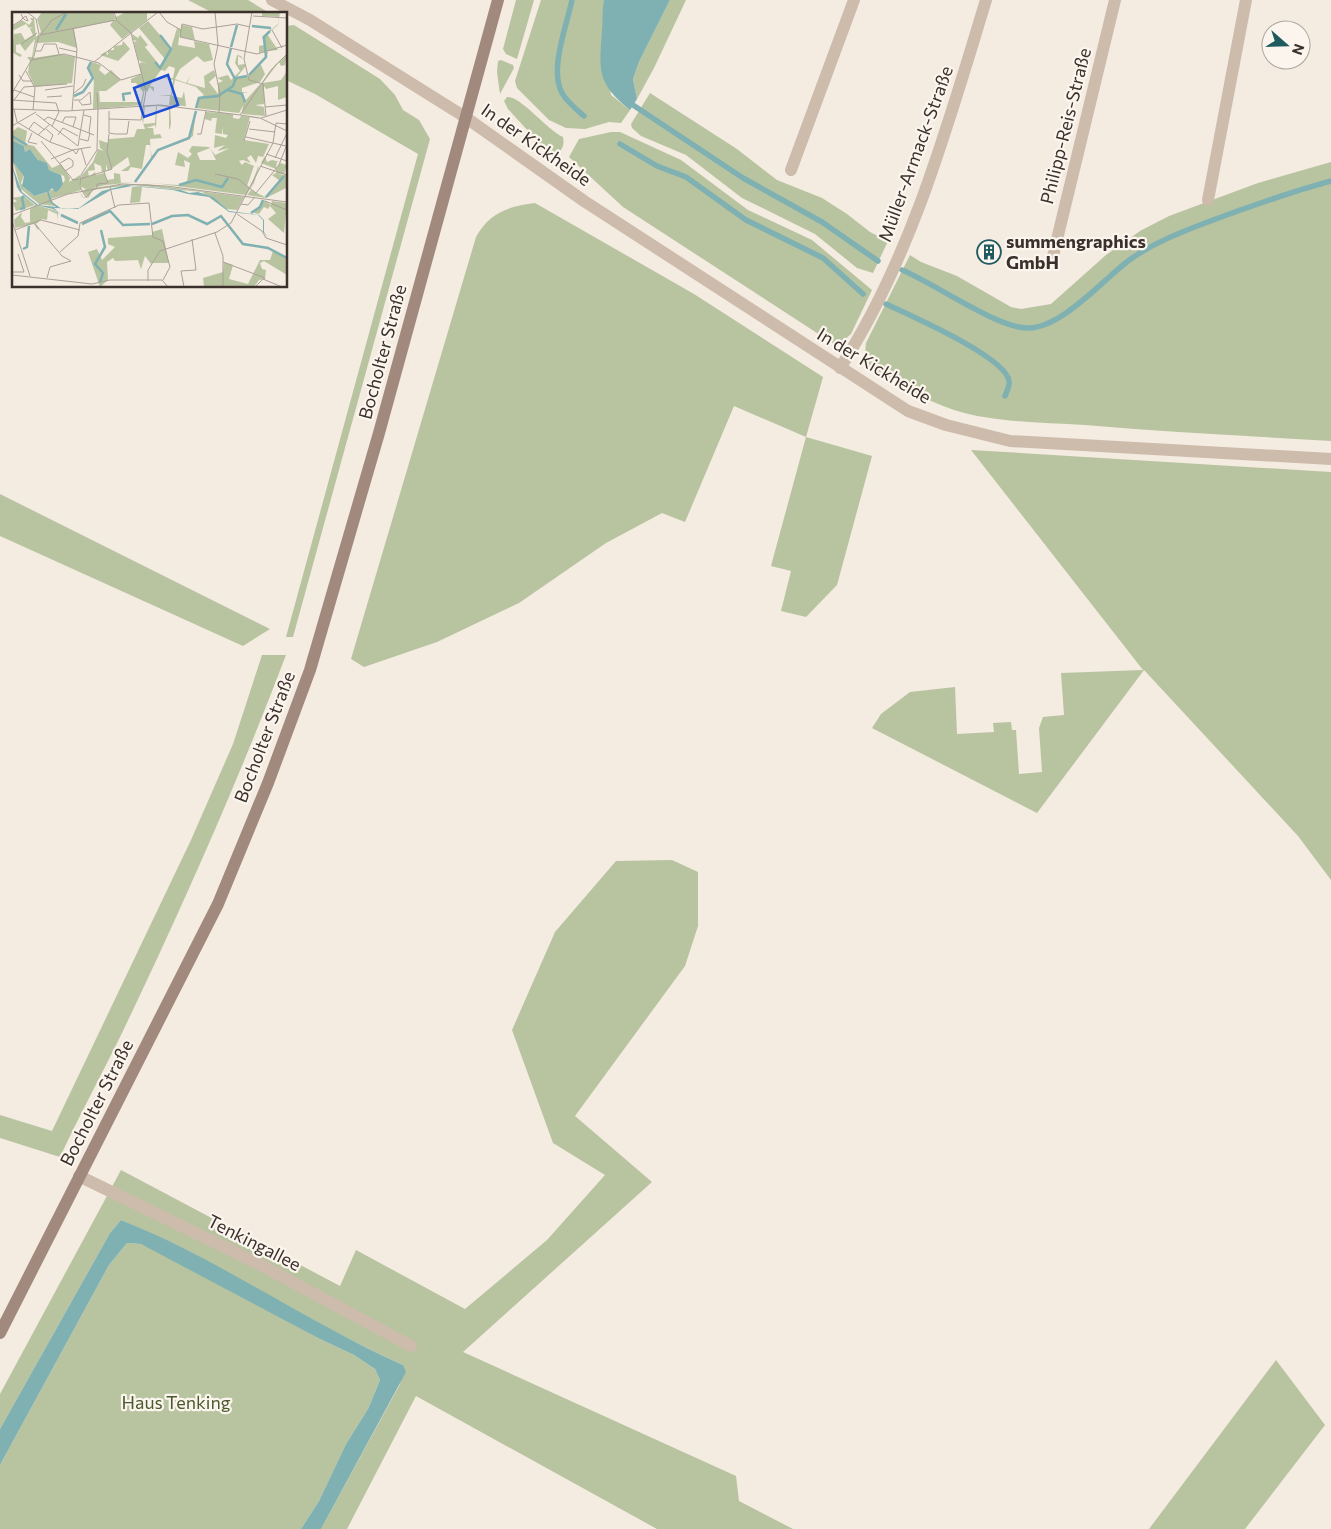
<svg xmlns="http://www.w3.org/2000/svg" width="1331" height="1529" viewBox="0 0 1331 1529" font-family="Commissioner,sans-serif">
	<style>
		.green { fill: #b8c4a0 }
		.water { fill: #7fb0b2 }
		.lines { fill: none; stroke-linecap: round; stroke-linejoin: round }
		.stream { stroke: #7fb0b2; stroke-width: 5.5 }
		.minor { stroke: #cdbbac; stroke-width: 12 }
		.tertiary { stroke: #cdbbac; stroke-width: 12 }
		.secondary { stroke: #a18a7d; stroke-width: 12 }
		.labels { text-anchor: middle; stroke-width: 4.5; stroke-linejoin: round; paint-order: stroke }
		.street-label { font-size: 18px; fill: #3b302b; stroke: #fbf5ee }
		.poi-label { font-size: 18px; font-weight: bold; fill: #3b302b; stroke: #fbf5ee; text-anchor: start }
		.park-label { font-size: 18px; fill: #4a5a2e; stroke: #fbf5ee }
		.inset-river { fill: none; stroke: #7fb0b2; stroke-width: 2.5 }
		.inset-road { fill: none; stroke: #aaa098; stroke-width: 1 }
		.view { fill: #1d4ed8; fill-opacity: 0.15; stroke: #1d4ed8; stroke-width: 2.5 }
		.inset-edge { fill: none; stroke: #3b302b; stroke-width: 2.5 }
	</style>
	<rect width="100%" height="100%" fill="#f4ebe1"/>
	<g class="green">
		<polygon points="188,0 248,0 271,14 215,14"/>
		<polygon points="516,0 534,0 517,59 506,54 503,49"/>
		<polygon points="541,0 604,0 603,27 611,95 630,110 621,123 609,122 585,129 566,128 549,120 517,88 515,81"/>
		<polygon points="670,0 686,0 654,68 637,99 633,79 639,62"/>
		<polygon points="294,25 380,79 395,95 403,110 419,120 430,139 293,637 286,637 418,154 315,94 286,80 286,26"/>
		<polygon points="501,60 513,65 514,68 500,94 497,72 498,61"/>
		<polygon points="650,93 737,149 777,180 822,198 847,214 870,232 888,241 873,273 857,268 815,234 742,198 686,155 641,136 632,128 631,124"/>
		<path d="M 507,97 C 521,96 547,130 563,137 C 565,146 561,154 551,156 L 508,109 L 504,101 Z"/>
		<polygon points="611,132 620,132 681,160 748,210 812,240 872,290 851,334 837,346 623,207 569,157 579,139"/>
		<path d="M 1331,162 L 1331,441 C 1249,436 1167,432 1085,425 C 1042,422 995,423 954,410 C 921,399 893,381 864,363 L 866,343 L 910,255 L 921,262 L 957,276 L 1011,307 L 1021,309 L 1051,304 L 1106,255 L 1140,231 L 1169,216 L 1258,183 Z"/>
		<path d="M 535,203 L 694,294 L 823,377 L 806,437 L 872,456 L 837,585 L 806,617 L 781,611 L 791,571 L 771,566 L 806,437 L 734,406 L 685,522 L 662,513 L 606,543 L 519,603 L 437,642 L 364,667 L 351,659 L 476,237 C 489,213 509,206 535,203 Z"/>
		<polygon points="971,450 1331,472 1331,880 1298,836 1144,670 1037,813 872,728 881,714 910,692 955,687 957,734 994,732 993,723 1011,722 1012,730 1016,730 1019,774 1042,772 1039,728 1043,717 1064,715 1061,673 1143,670"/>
		<polygon points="0,494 270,629 243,646 0,536"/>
		<path d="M 262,655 L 286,655 C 237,784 181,910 121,1035 C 101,1076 79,1116 60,1157 L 0,1138 L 0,1115 L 52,1131 L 191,840 L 233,744 Z"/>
		<path d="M 672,860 L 698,872 L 698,926 L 685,966 L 575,1116 L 652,1182 L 463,1352 L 736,1476 L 739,1501 L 793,1529 L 657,1529 L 416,1396 L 347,1529 L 321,1529 L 400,1384 L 403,1365 C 306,1322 218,1261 121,1220 L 110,1233 L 0,1429 L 0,1394 L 121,1170 L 340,1286 L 356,1250 L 465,1309 L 547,1240 L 605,1175 L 553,1143 L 512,1030 L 555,932 L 616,861 Z"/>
		<polygon points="127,1243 141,1244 162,1253 320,1339 354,1355 375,1369 380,1380 368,1409 346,1444 319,1501 301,1529 0,1529 0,1465 109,1265"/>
		<polygon points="1276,1360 1325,1425 1245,1529 1149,1529"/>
	</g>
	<g class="water">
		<path d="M 604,0 L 670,0 L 639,62 L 633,79 L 637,99 L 630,110 C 597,83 599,72 602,31 C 603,21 602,10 604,0 Z"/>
		<path d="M 121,1220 C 219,1259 306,1322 403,1365 L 406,1372 L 321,1529 L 301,1529 L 319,1501 L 346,1444 L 368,1409 L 380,1380 L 375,1369 L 354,1355 L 320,1339 L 141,1244 L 127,1243 L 109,1265 L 0,1465 L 0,1429 L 110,1233 Z"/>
	</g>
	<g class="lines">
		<g class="stream">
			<path d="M 572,0 C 567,25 549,69 562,93 C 567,102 576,109 584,116"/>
			<polyline points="633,105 743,178 822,222 878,261"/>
			<polyline points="620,144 657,166 686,177 746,220 823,258 863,294"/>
			<path d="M 902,270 C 934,283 998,329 1029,328 C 1062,327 1102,281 1128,261 C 1151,244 1179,233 1205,223 C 1247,207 1288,193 1331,181"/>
			<path d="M 886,304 C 909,315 1006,357 1009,381 C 1010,385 1007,391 1005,396"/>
		</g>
		<g class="minor">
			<polyline points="272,0 310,20 465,117"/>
			<polyline points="791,170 854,0"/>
			<polyline points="1208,200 1246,0"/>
			<polyline points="1052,260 1115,0"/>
			<path d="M 840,368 C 911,259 948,124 986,0"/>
			<polyline points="79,1176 257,1263 411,1346"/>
		</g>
		<polyline class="tertiary" points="465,117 584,201 908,411 946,425 1010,441 1331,459"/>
		<polyline class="secondary" points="0,1333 218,904 268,783 310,670 379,433 498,0"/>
	</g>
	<defs>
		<g id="building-ring" transform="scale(1.25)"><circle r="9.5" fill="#fbf5ee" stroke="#1f5a5e" stroke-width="1.5"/><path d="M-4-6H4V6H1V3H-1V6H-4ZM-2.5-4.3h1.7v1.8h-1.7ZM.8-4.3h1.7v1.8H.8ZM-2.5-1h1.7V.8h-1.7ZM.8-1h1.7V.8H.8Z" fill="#1f5a5e"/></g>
	</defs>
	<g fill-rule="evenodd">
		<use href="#building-ring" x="989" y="252"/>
	</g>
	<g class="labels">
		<g class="street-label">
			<text transform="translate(1066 126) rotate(-76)" y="6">Philipp-Reis-Straße</text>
			<text transform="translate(536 145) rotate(35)" y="6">In der Kickheide</text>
			<text transform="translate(916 154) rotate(-70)" y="6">Müller-Armack-Straße</text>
			<text transform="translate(383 352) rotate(-75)" y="6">Bocholter Straße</text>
			<text transform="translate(874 366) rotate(31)" y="6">In der Kickheide</text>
			<text transform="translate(265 737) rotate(-69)" y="6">Bocholter Straße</text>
			<text transform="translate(97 1103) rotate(-63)" y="6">Bocholter Straße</text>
			<text transform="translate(254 1243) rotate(27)" y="6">Tenkingallee</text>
		</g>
		<g class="poi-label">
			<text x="1006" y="248">summengraphics<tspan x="1006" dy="21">GmbH</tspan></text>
		</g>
		<g class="park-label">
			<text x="176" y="1409">Haus Tenking</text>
		</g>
	</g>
	<g transform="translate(12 12)">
		<rect width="275" height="275" fill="#f4ebe1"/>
		<path d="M 30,0 L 101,0 L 104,8 L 62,17 L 65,36 L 46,30 L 24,31 L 21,46 L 48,42 L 63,45 L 60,71 L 23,75 L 16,60 L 18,49 L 15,45 L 20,45 L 23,27 L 13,39 L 8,32 L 4,33 L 4,40 L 10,43 L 8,45 L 0,40 L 2,22 L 9,21 L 13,28 L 21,23 L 18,17 L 21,15 L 17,16 L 14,12 L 2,18 L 0,15 L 10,8 L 17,13 L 20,9 L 18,6 L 22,6 L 24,25 L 29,20 L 25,7 ZM 114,0 L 135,0 L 135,8 L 110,27 L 98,13 L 104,5 ZM 250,0 L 268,0 L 266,13 L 274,14 L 266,13 L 255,22 L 266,38 L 256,39 L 255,45 L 248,51 L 253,62 L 248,70 L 230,76 L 230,80 L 237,80 L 230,81 L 233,89 L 249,71 L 245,78 L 263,53 L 275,42 L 273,53 L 269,54 L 267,50 L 251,71 L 269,68 L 275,59 L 275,85 L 266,88 L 266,74 L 254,77 L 252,74 L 252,92 L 243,93 L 252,95 L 253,104 L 230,102 L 231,94 L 227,101 L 184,96 L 185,87 L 192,83 L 184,75 L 163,68 L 160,84 L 170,86 L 172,79 L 174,94 L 157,93 L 158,84 L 146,83 L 159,83 L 161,68 L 152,66 L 161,66 L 163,56 L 157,54 L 153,59 L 149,58 L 141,69 L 138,74 L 142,75 L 142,80 L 138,75 L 135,80 L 133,77 L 130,93 L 81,97 L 82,65 L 77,57 L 80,50 L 89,53 L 87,58 L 93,63 L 99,58 L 109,68 L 94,79 L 87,79 L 88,90 L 129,90 L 131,80 L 124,71 L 119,71 L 119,67 L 129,62 L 132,71 L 127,53 L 129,50 L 135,52 L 126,48 L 122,30 L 125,29 L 121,28 L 120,22 L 126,26 L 128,23 L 136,33 L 133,35 L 149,55 L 153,47 L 127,16 L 136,9 L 159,36 L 165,16 L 169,18 L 170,13 L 180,15 L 183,28 L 168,25 L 168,19 L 166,33 L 183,36 L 182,29 L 197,32 L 201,48 L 192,50 L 185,44 L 168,57 L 163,67 L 174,71 L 179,63 L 175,71 L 193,76 L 192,64 L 202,58 L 204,64 L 197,70 L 206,82 L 206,71 L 211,69 L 205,66 L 216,63 L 219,68 L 228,59 L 223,51 L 225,43 L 229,44 L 231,47 L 226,44 L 226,53 L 233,52 L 233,55 L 224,66 L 236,64 L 248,50 L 254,45 L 255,39 L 247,41 L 247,34 L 252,33 L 250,25 L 259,17 L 239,14 L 260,17 L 266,12 L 267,5 L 250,4 ZM 111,29 L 118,37 L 121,34 L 106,49 L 88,43 L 93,40 L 96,43 L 96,38 L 102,38 L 102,34 L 110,33 ZM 144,93 L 158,94 L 159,111 L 158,117 L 157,117 L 157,95 L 145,94 L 144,117 L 143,113 L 134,116 L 141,116 L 142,123 L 148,122 L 150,126 L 138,127 L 139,145 L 147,137 L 177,126 L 184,98 L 181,124 L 175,128 L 146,138 L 124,170 L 137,171 L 166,173 L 175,169 L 178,151 L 172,148 L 173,155 L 163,153 L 166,140 L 176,146 L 180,142 L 177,139 L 180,134 L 197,135 L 203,143 L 218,136 L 205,139 L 213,133 L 202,136 L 203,123 L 214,126 L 216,123 L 211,122 L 211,115 L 210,122 L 203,121 L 205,106 L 200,106 L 199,109 L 193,107 L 194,100 L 212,101 L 226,103 L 221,103 L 221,106 L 227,107 L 229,104 L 242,105 L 248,107 L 238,105 L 232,128 L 257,132 L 251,145 L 246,144 L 244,151 L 239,143 L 235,146 L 239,151 L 231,148 L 227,149 L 230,153 L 233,150 L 242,154 L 235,174 L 238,176 L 246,155 L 243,154 L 247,155 L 242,171 L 234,183 L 149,172 L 123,170 L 94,173 L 81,176 L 107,173 L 135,172 L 232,185 L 225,198 L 215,197 L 190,180 L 121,173 L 85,177 L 80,179 L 77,185 L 75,186 L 70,185 L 68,179 L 71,185 L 76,185 L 70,179 L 74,177 L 69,175 L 69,178 L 39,187 L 37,177 L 46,179 L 53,168 L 52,164 L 37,158 L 35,151 L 27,149 L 18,137 L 13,140 L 12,134 L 0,128 L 0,120 L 6,115 L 15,119 L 13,132 L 22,134 L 40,156 L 49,152 L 58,166 L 57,170 L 68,163 L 68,173 L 70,163 L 81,150 L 86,137 L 92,139 L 88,136 L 87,128 L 96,131 L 97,127 L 122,125 L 125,117 L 133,117 L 130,108 L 132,94 ZM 144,94 L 143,111 L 131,112 L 133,95 ZM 134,133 L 138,133 L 140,147 L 122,170 L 109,171 L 108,162 L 102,161 L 102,167 L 95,168 L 92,161 L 84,163 L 83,160 L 77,165 L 76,159 L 83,158 L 82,151 L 89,154 L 90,160 L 94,159 L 94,152 L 96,159 L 116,145 L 118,153 L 109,159 L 116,159 L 119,155 L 130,157 ZM 198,136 L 204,148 L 188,148 L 185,141 ZM 253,144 L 255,150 L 260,148 L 268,150 L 265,150 L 264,157 L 268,151 L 275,153 L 272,162 L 264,162 L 275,163 L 274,176 L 254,186 L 235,183 L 239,178 L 253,185 L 268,169 L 260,163 L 264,161 L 264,157 L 249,151 ZM 0,146 L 12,163 L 9,171 L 12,176 L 24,184 L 35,180 L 43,194 L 27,192 L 9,177 ZM 120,175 L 130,175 L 128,190 L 118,191 ZM 12,184 L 23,193 L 4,199 L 1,191 L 5,189 L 0,186 ZM 252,188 L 259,193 L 260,189 L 275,191 L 272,221 L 256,207 L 264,201 L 258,194 L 256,197 L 252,195 L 247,202 L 242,201 ZM 24,193 L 41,198 L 46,201 L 46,208 L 45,202 L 36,198 L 35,208 L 30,207 L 24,212 L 27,216 L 26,218 L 22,212 L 3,216 L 2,208 L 10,200 L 9,205 L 13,211 L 18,210 L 18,197 ZM 150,217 L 157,251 L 140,251 L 152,236 L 139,252 L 133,244 L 129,257 L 126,248 L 103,249 L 101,246 L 95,250 L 96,268 L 88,275 L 76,240 L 85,237 L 90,248 L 103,235 L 96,232 L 96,226 L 140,223 L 140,220 ZM 261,239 L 275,246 L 275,263 L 252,249 L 248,251 L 250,257 L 254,258 L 253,267 L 247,268 L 242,275 L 192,275 L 191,266 L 211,260 L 212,250 L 221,253 L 217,267 L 236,272 L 248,248 L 258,248 Z" fill="#b8c4a0" fill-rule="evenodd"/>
		<path d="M 0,128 L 12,134 L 13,140 L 18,137 L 26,148 L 35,151 L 37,158 L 49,163 L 51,172 L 46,179 L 43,180 L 40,176 L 37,179 L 40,190 L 50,197 L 67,196 L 90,179 L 114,173 L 169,178 L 177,181 L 186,180 L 201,185 L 217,199 L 247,203 L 252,208 L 252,220 L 256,225 L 251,220 L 251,208 L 246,203 L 217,200 L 197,185 L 176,182 L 161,178 L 120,174 L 99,178 L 66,197 L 42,196 L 49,203 L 41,197 L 24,193 L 8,180 L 5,175 L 0,153 L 10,180 L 26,193 L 44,195 L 38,190 L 35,180 L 23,184 L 10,174 L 12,164 L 1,150 Z" fill="#7fb0b2"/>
		<path class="inset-river" d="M 240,14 L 259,16M 44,18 L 54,2M 219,35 L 225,13M 219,36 L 215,52 L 223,67M 143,50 L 148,56 L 159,37 L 148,23M 237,63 L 254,45 L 252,25 L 258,19M 216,78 L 230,82 L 233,90M 62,84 L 71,80 L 81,66 L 76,56 L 79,50M 112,89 L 111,82 L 119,81M 184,96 L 187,86 L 206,84 L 221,74 L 224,66 L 235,64M 0,124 L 15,133M 123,170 L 146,138 L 177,126 L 184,99M 167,173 L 184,168 L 210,175 L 216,166M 254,185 L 272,164M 8,197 L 12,196 L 10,186 L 12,184M 239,201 L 248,195 L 251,188M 49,203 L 66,211M 70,212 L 98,199 L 111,213 L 138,212M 140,212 L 160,204 L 176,203 L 195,212 L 209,204 L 231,232 L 256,236 L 275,246M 11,237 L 15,235 L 17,214M 88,270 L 91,261 L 83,252 L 93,235 L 89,218"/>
		<path class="inset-road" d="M 15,0 L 24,7 L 27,22M 102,0 L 105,9 L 119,21M 147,0 L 155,10 L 169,18M 203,0 L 206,33 L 202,52 L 208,82 L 207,100M 240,0 L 232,47 L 237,68 L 251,72 L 254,104M 241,4 L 275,6M 0,14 L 8,9 L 11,6 L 14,4 L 16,9 L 13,8 L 11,6 L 9,2M 238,15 L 225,12 L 191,17 L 170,12 L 168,25 L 245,42 L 275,33M 260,18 L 270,36M 29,22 L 40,8 L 55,0M 28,23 L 104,8M 9,32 L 25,21M 47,36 L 65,40M 23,39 L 29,39 L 32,32 L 44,32 L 47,42M 20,48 L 52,42 L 87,51 L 109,68 L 129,62M 82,50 L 146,0M 14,59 L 23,76 L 21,98M 7,63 L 11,69 L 20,69M 2,78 L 22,85M 33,78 L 61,74M 0,81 L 22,44 L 27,23M 62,81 L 71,74 L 74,67M 85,81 L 86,97M 35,85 L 50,84M 0,88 L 44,91 L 47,100 L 40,114M 2,88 L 12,75 L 55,72M 62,88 L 69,88 L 78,80M 67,89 L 70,93 L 79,92 L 78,80M 253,95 L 275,93M 0,97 L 55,99 L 148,93 L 228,103 L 259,58 L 275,42M 2,97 L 5,110 L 38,130 L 60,138 L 79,135M 60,99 L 65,37 L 61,16M 97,99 L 97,107 L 129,108 L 134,79 L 119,21M 24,102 L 66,134M 72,103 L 79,105 L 77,121M 228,103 L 248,106 L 275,119M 249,106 L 275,98M 97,107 L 97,121 L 103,122 L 115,122 L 117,109M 32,108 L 36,105 L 82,123M 50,111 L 53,105 L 64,105 L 61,115M 0,114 L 24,100M 17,117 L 22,110 L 33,118M 34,117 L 41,123 L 38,130M 237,117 L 263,120M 20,121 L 16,130 L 25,132M 185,122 L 189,122 L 194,99M 26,123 L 38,112M 46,123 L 51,116 L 66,124M 234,125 L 274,134M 68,127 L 76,129 L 78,121M 29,129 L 61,168 L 67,167M 232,129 L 238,109M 66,134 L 72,98M 69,136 L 74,153M 254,142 L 275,149M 263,146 L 275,121M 39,147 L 61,138 L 64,142 L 67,137M 48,151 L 57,146 L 61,149 L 61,154 L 53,159M 248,154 L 275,163M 203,162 L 226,167 L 244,181 L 267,153 L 275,132M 68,167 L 100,157 L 95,140 L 97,122M 68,173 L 69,163 L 85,138 L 86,97M 68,175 L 74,185 L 83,176M 98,175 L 103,196M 85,177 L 85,172 L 96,171 L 92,160M 253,189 L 275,198M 229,192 L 236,193 L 242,186M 225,202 L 250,219 L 254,226 L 275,233M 0,203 L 56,182 L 110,172 L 154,174 L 275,190M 0,209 L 18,264M 23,212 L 50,244 L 59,249M 3,218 L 29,208 L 68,218M 203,221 L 211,244 L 211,275M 48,240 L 66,224 L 68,211 L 107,193 L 137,191 L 141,225 L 151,229 L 158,255 L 151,268M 211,250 L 253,266M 0,260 L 12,260 L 6,242M 0,263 L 80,272 L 98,268 L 150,268 L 156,275M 35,266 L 38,255 L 59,249M 136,269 L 136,258 L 148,239 L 205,220 L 219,211 L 261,131 L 264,111 L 275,112M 172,275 L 169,259 L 184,258 L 180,227M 243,275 L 251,267 L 270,275"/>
		<path class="view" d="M 156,63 L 166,93 L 132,105 L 122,76 Z"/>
		<rect width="275" height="275" class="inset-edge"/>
	</g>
	<g transform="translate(1286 45) rotate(110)"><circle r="24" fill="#fbf5ee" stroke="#aea6a0"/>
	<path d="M0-4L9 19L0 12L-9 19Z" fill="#1f5a5e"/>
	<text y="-8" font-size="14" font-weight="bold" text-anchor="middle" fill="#3b302b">N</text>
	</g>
</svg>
